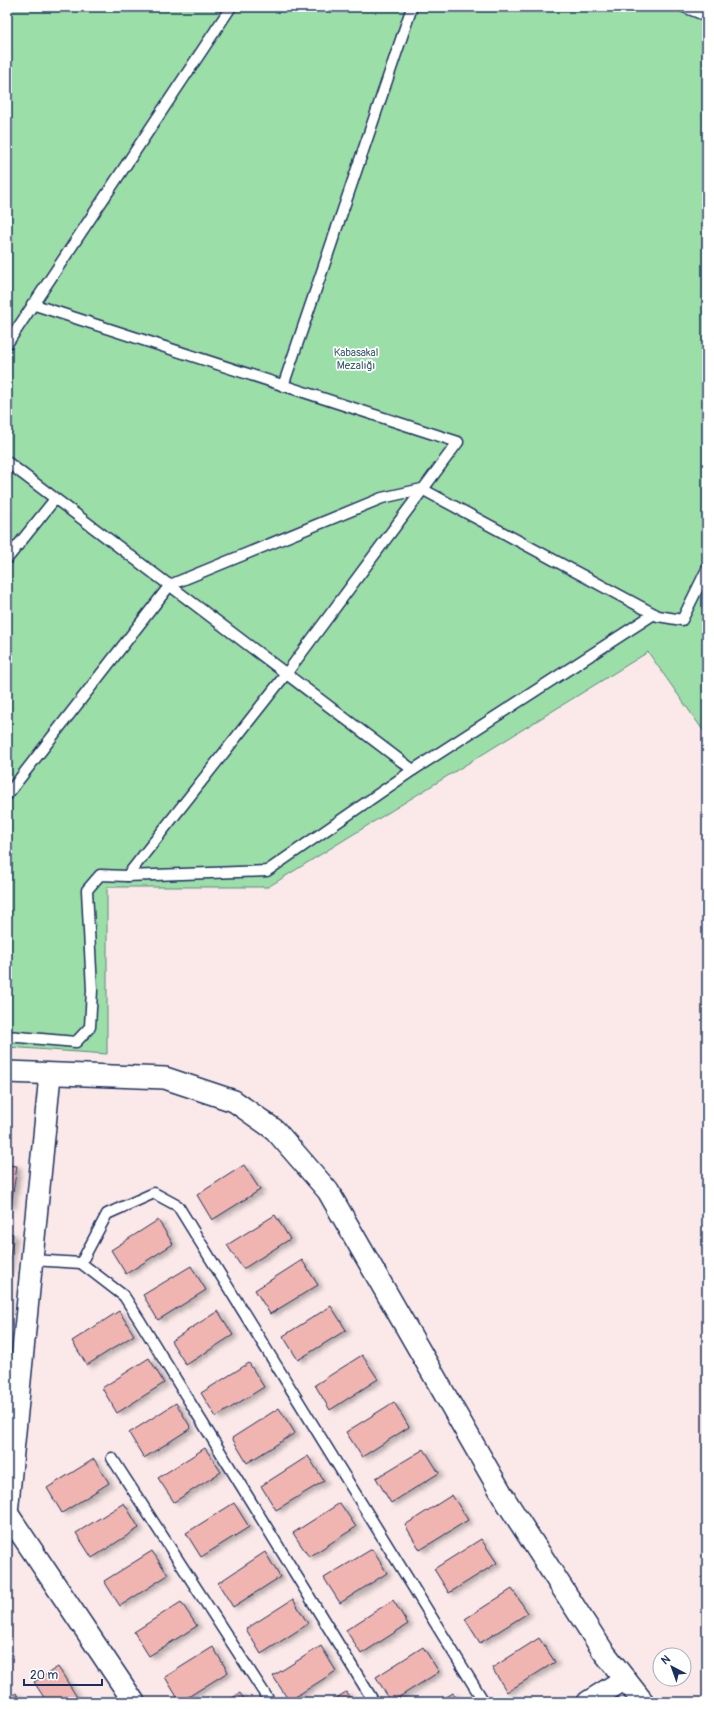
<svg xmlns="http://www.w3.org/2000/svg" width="714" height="1709" viewBox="0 0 714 1709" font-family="Pangolin,sans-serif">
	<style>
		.green { fill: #9cdea8; stroke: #5c8683 }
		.building { fill: #f0b5b1; stroke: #1b2f5e; filter: url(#shadow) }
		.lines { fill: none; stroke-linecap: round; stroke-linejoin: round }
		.service-casing { stroke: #1b2f5e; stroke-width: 13 }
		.minor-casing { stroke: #1b2f5e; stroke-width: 24 }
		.service { stroke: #fff; stroke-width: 10 }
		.minor { stroke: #fff; stroke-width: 21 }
		.labels { text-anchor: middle; stroke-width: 3.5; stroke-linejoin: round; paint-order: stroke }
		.park-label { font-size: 11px; fill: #3b5b70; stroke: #fff }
	</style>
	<defs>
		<filter id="shadow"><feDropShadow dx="4.5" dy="2.5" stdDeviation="2" flood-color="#0004"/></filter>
	</defs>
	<rect width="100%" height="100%" fill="#fae9e8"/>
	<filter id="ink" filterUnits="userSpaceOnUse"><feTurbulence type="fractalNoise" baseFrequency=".025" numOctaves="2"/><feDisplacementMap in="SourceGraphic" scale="8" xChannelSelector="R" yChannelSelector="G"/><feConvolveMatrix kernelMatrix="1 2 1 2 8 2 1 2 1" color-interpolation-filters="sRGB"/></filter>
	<g filter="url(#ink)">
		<polygon class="green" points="7,7 707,7 707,736 648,652 268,887 107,887 107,1054 7,1047"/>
		<g class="building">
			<polygon points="7,1165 17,1166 11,1206 7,1205"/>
			<polygon points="244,1165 260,1190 212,1220 197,1195"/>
			<polygon points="275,1215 290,1239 243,1269 227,1245"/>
			<polygon points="158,1220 173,1244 126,1274 111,1250"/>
			<polygon points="7,1233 13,1234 8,1273 7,1273"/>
			<polygon points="302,1260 318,1285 270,1314 255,1290"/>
			<polygon points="191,1266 206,1290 158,1320 143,1295"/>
			<polygon points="331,1306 346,1330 298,1360 283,1336"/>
			<polygon points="119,1311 134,1335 87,1365 72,1341"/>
			<polygon points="218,1311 233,1335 186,1365 171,1341"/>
			<polygon points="362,1355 378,1379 330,1410 315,1385"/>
			<polygon points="149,1358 164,1383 117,1413 102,1388"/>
			<polygon points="249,1363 264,1387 216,1417 201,1393"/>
			<polygon points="394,1402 409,1427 362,1457 346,1432"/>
			<polygon points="176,1403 191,1428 144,1458 129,1433"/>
			<polygon points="279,1408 295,1433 247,1463 232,1438"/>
			<polygon points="205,1448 221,1472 174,1502 158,1478"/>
			<polygon points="424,1449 439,1473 391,1503 376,1478"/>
			<polygon points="308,1456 324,1481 276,1510 261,1486"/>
			<polygon points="94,1459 109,1483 62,1513 47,1488"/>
			<polygon points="452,1495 468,1520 420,1550 405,1525"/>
			<polygon points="124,1503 139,1528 92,1558 76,1533"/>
			<polygon points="234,1503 249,1527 201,1557 186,1533"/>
			<polygon points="340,1503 356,1527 309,1557 293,1533"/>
			<polygon points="481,1539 497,1563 449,1593 434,1569"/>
			<polygon points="372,1549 387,1573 340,1603 324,1578"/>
			<polygon points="152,1551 168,1575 120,1606 104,1581"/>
			<polygon points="265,1552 280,1577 233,1607 218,1583"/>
			<polygon points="512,1589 528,1613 480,1643 465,1619"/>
			<polygon points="293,1599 308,1624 261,1654 246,1629"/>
			<polygon points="393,1600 408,1624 361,1654 346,1630"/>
			<polygon points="181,1602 197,1626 149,1656 134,1632"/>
			<polygon points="539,1638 555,1662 507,1692 492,1668"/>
			<polygon points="321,1646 336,1671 289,1701 273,1676"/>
			<polygon points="213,1647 228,1672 180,1702 165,1677"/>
			<polygon points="423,1647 439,1672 391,1702 376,1677"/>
			<polygon points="58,1667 80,1702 47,1702 34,1682"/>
			<polygon points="346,1692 353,1702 330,1702"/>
			<polygon points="16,1693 21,1702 7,1702 7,1699"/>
			<polygon points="240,1693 246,1702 226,1702"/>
			<polygon points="453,1693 459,1702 438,1702"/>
		</g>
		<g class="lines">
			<g class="service-casing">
				<g id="service">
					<polyline points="684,7 707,16"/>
					<polyline points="32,304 458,442 286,674 127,876"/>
					<polyline points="7,344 231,7"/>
					<polyline points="283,386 412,7"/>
					<polyline points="7,462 413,770"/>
					<polyline points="7,559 55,499"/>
					<polyline points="7,795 170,585 382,498 422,489 658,616 682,620 707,569"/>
					<polyline points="7,1036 76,1042 90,1027 92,990 87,890 100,875 127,876 267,871 413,770 654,614"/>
					<polyline points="32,1260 81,1263 107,1214 154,1193 178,1206 484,1702"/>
					<polyline points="81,1263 124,1296 140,1321 374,1702"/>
					<polyline points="112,1458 270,1702"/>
				</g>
			</g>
			<g class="minor-casing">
				<g id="minor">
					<polyline points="7,1072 165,1078 234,1101 275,1130 328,1191 506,1501 603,1651 643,1702"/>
					<polyline points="7,1513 50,1075"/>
					<polyline points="7,1513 134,1702"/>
					<polyline points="588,1702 625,1679"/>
				</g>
			</g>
			<use href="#service" class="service"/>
			<use href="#minor" class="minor"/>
		</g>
	</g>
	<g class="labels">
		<g class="park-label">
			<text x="356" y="356">Kabasakal<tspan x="356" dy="13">Mezalığı</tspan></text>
		</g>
	</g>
	<rect width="714" height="1709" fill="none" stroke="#fff" stroke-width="24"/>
	<rect x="12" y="12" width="690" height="1685" fill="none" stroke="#1b2f5e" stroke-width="1.5" filter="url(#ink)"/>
	<g transform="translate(672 1667) rotate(319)"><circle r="19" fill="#ffffff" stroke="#a4acbf"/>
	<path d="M0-3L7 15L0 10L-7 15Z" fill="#1b2f5e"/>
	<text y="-6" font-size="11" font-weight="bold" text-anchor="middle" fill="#1b2f5e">N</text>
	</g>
	<path d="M24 1679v6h78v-6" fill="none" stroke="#1b2f5e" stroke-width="2"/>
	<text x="30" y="1679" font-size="12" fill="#1b2f5e" stroke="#ffffff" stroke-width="3" paint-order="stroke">20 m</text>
</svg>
